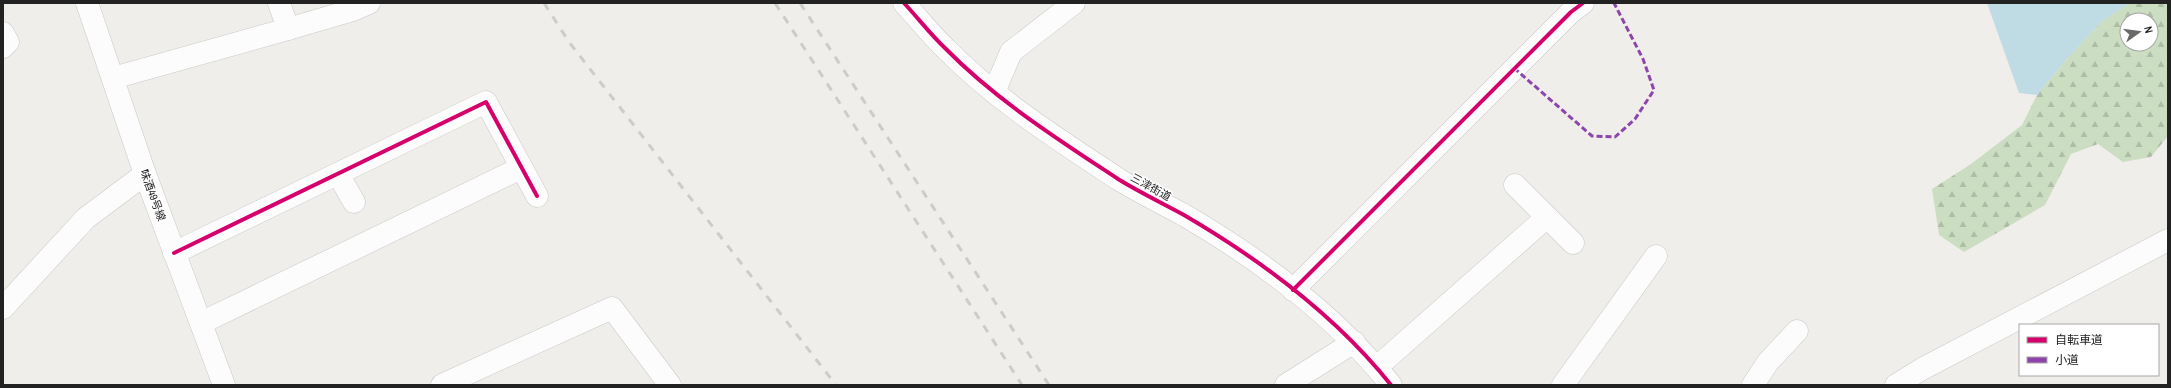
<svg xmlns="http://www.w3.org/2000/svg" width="2171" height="388" viewBox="0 0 2171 388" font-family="'Archivo Narrow','Noto Sans JP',sans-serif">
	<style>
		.forest { fill: url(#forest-firs); fill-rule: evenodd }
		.water { fill: #bfdbe3 }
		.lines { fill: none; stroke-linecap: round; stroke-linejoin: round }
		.minor-casing { stroke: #c9c8c7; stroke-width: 23 }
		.minor { stroke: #fdfcfc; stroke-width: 22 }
		.rail { stroke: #ccc; stroke-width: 3; stroke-dasharray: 8 8; stroke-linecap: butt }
		.quiet { stroke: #8e44ad; stroke-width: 3; stroke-dasharray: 6 3; stroke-linecap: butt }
		.cycleway-casing { stroke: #fff; stroke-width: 6 }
		.cycleway { stroke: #d6006c; stroke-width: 4 }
		.labels { text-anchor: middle; stroke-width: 3; stroke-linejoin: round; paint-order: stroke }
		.street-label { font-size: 11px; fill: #222; stroke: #fff }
	</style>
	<defs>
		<pattern id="forest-firs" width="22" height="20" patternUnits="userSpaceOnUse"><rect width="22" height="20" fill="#cbdec1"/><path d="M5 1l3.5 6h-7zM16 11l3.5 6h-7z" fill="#aebea6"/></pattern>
	</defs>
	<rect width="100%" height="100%" fill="#f0eeeb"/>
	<path class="forest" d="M 2130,3 L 2168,3 L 2168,136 L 2151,157 L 2123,162 L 2098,144 L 2071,154 L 2045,205 L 1964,252 L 1939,235 L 1932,189 L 1971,164 L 2022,125 L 2037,95 L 2065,61 L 2102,21 ZM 2127,20 L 2151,20 L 2151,44 L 2127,44 Z"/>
	<polygon class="water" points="1987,3 2130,3 2102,21 2065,61 2037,95 2019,93"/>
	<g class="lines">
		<g class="minor-casing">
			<g id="minor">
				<polyline points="87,3 145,174 224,385"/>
				<polyline points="279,3 288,29"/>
				<path d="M 904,3 C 918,18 931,35 946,49 C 996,100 1059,140 1118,179 C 1139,192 1162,203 1184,215 C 1261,260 1335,315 1391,385"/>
				<polyline points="3,33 8,42 3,47"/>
				<polyline points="113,78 288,29 353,10 369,3"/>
				<polyline points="994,92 1011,52 1074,3"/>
				<polyline points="338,174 354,202"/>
				<polyline points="1515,185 1573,243"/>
				<polyline points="174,253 486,102 537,196"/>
				<polyline points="1293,290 1571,12 1583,3"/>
				<polyline points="3,308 86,218 145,174"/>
				<polyline points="201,323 521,168"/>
				<polyline points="1377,367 1547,217"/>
				<polyline points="442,385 612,308 670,385"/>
				<polyline points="1286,385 1354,342"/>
				<polyline points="1563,385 1656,256"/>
				<polyline points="1753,385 1768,362 1797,331"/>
				<polyline points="1896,385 1922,369 2168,240"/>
			</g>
		</g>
		<use href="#minor" class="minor"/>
		<g class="rail">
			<polyline points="544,3 569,42 836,385"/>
			<polyline points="775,3 1022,385"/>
			<polyline points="800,3 1049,385"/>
		</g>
		<polyline class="quiet" points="1514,68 1592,136 1615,137 1635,119 1654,90 1643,59 1614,3"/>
		<g class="cycleway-casing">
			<g id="cycleway">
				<path d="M 904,3 C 918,18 931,35 946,49 C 996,100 1059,140 1118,179 C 1139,192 1162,203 1184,215 C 1261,260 1335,315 1391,385"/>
				<polyline points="174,253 486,102 537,196"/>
				<polyline points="1293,290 1571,12 1583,3"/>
			</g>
		</g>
		<use href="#cycleway" class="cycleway"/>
	</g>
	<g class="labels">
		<g class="street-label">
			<text transform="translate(1151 187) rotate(29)" y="4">三津街道</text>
			<text transform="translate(153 195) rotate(70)" y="4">味酒49号線</text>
		</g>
	</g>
	<rect width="2171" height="388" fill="none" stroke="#222222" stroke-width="8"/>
	<rect x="2019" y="324" width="140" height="52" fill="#ffffff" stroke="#a7a7a7"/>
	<rect x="2027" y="337" width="20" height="6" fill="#d6006c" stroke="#a7a7a7"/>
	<text x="2055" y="344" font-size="12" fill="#222222">自転車道</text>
	<rect x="2027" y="357" width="20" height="6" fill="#8e44ad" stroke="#a7a7a7"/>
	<text x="2055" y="364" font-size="12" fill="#222222">小道</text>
	<g transform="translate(2139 32) rotate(76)"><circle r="19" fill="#ffffff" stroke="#a7a7a7"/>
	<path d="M0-3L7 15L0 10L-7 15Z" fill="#6a6968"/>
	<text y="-6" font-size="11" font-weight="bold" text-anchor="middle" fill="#222222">N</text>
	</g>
</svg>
